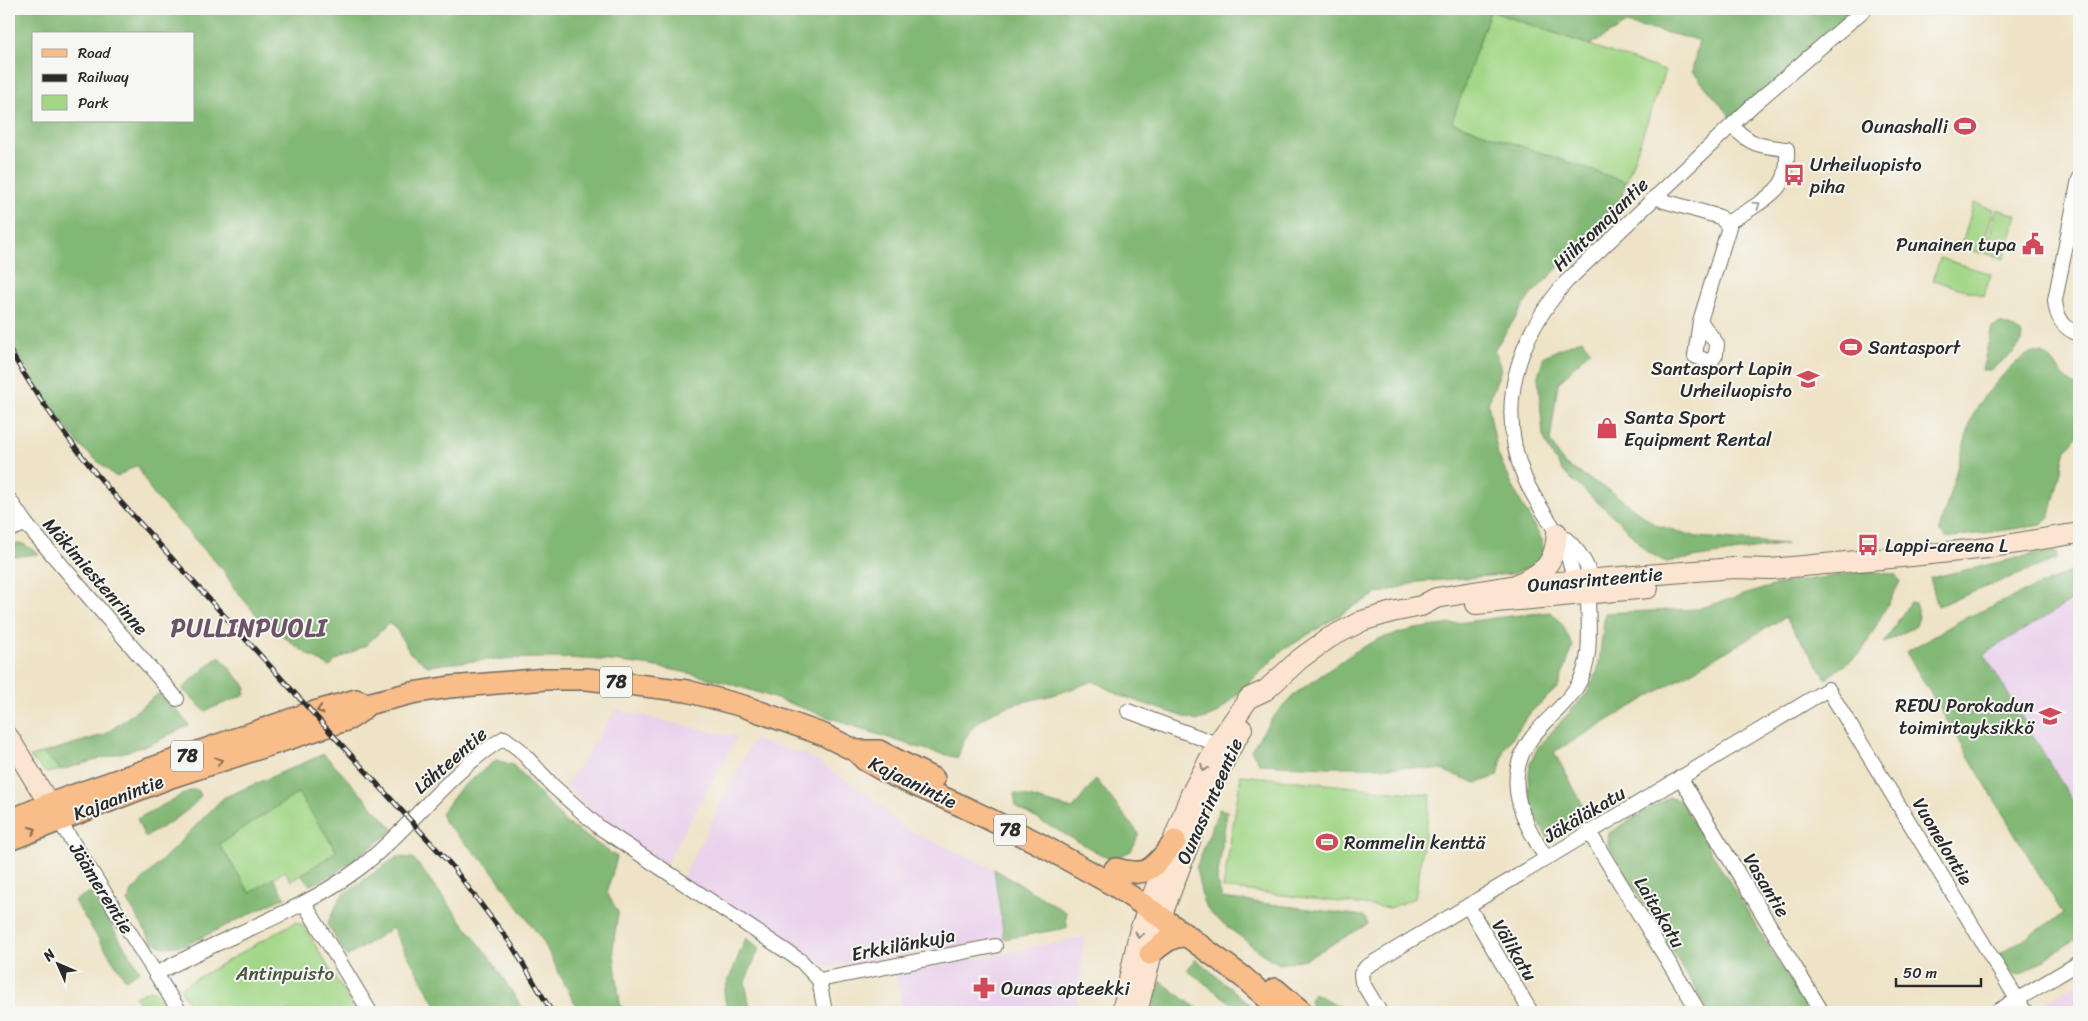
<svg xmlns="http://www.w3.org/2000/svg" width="2088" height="1021" viewBox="0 0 2088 1021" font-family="Sriracha,sans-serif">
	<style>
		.built { fill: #ead1ec }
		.green { fill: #a3d787; stroke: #678159 }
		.forest { fill: #82b874; stroke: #567250; fill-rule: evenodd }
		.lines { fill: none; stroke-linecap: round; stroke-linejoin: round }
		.street-casing { stroke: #6f6b61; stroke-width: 16 }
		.secondary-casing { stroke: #6f6b61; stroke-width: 22 }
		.primary-casing { stroke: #6f6b61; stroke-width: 24 }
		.street { stroke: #fff; stroke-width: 14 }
		.secondary { stroke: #fce5d0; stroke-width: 20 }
		.primary { stroke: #f8bd89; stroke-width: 21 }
		.rail-casing { stroke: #2b2b2b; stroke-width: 5 }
		.rail { stroke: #f6f6f2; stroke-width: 3; stroke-dasharray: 9; stroke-linecap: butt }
		.oneway { stroke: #a0a0a0 }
		.oneway2 { stroke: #876d55 }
		.oneway3 { stroke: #94887e }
		.labels { text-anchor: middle; stroke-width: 4; stroke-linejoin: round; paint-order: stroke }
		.shield { fill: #f6f6f2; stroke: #686867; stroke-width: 1 }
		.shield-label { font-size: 18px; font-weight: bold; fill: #2b2b2b }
		.poi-label { font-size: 19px; fill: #2b2b2b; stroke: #f6f6f2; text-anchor: start }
		.street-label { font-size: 19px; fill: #2b2b2b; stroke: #f6f6f2 }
		.park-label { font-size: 19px; fill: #495642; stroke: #f6f6f2 }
		.district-label { font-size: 24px; font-weight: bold; letter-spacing: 1px; fill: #6c5366; stroke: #f6f6f2 }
	</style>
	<rect width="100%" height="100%" fill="#f6f6f2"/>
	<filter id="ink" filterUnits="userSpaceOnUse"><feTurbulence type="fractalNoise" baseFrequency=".02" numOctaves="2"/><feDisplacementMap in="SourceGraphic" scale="10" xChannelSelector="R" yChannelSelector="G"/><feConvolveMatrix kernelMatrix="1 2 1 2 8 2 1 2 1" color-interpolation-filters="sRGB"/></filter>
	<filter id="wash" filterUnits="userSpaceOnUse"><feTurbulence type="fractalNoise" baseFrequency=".0096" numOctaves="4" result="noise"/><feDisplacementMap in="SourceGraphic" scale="20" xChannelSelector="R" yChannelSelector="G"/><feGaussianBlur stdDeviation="1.12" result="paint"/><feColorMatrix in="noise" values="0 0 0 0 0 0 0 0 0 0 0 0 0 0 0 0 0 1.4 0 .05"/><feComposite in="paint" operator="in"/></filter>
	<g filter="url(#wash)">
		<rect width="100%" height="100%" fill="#eee3c6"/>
		<g class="built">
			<polygon points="2079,596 2079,812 1984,654"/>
			<polygon points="616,710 737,737 665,865 593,813 566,786"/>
			<polygon points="753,740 806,754 873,798 900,826 994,869 1004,939 827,967 683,878"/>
			<polygon points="1085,937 1077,998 1079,1012 903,1012 896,974"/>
			<polygon points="2079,982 2079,1012 2033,1012 2031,1010"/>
		</g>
		<g class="green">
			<polygon points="1490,11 1665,71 1626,182 1451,122"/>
			<polygon points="1974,203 1994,209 1981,253 1961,247"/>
			<polygon points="1997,209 2017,215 2004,259 1984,253"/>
			<polygon points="1940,258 1991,274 1984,296 1933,280"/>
			<polygon points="43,753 61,770 46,773 30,757"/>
			<polygon points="1241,775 1431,795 1415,898 1390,908 1223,888"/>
			<polygon points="299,792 337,852 291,881 285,871 250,893 219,844"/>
			<polygon points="295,922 303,925 356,1012 194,1012 180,988"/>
			<polygon points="150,990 156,992 169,1012 145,1012 135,997"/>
		</g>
		<g class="forest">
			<path d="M 9,9 L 1864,9 L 1732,126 L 1728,113 L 1692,71 L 1699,40 L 1626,24 L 1590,45 L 1490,11 L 1452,122 L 1626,182 L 1619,207 L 1530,296 L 1494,350 L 1501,369 L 1488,404 L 1498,455 L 1522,505 L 1542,540 L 1544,556 L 1529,568 L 1511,574 L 1418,582 L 1377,594 L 1354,606 L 1282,651 L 1217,714 L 1197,721 L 1121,696 L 1093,681 C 1080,686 1066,691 1053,695 C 1022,703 984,706 966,737 C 962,743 960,751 958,758 C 878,739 803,705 724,682 C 625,654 528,653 428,666 L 410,653 L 397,630 L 389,623 L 366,645 L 335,661 L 330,667 L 304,652 L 259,618 L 234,588 L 224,571 L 153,494 L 137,465 L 116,477 L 80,446 L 45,399 L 9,340 ZM 34,34 L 194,34 L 194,121 L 34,121 Z"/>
			<polygon points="2000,323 2014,328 2022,334 2021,343 2014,352 1991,370 1982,370 1992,327"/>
			<polygon points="1582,339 1590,350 1558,384 1550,441 1564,464 1610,491 1656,525 1697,537 1786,544 1666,562 1647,552 1619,521 1563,472 1550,452 1543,435 1538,375 1544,356"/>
			<polygon points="2030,353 2043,353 2051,360 2067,380 2079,389 2079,434 2066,450 2050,515 2042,525 1946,538 1939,531 1972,417 1983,398 2011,366"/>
			<polygon points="9,544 23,544 39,554 9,557"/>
			<polygon points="2057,552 2057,559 1938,606 1930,578 2039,553"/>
			<polygon points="2079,568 2079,596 1984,654 2079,812 2079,937 2020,975 2010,973 1998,955 2063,914 1906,652 1963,619"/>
			<polygon points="1860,572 1895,574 1900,582 1861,653 1826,678 1785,617 1554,752 1590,818 1548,838 1533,814 1528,786 1530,764 1538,747 1587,693 1598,670 1605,613 1697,609 1779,584"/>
			<polygon points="1910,602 1915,603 1919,617 1916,626 1884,643"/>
			<polygon points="1551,612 1562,624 1573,646 1558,687 1531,712 1504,749 1498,776 1476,783 1441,770 1405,767 1327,767 1260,764 1251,750 1273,717 1296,693 1356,651 1381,638 1415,629 1502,617"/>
			<polygon points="219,656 246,687 244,695 205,711 182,689"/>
			<polygon points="161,692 189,725 149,745 61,770 43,753 106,734"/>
			<polygon points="324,754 394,830 333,875 310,885 301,875 337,851 298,793 219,844 250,893 273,878 285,897 186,945 164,947 152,942 128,902 132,891 223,798"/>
			<polygon points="496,760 513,765 566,823 617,857 607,893 618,912 613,948 620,1004 628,1012 579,1012 543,941 490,868 445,823 441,813 461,788"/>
			<polygon points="1096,779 1139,834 1131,851 1111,860 1016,807 1014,793 1073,809"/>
			<path d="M 191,790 L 198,790 L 201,795 C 191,812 162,827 145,837 L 137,819 Z"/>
			<polygon points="1669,797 1680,801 1809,1012 1709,1012 1608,844 1609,833"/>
			<polygon points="1219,809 1227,811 1217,881 1222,898 1364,916 1368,924 1306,959 1279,964 1264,955 1211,914 1203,901 1196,868"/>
			<polygon points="397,857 413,858 490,958 525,1012 467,1012 465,1010 440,1012 392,928 347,957 327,924 342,895"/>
			<polygon points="994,869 1066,912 1067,928 1004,939"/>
			<polygon points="90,892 140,971 125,979 74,901"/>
			<polygon points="746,938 759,949 745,982 751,1012 727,1012 724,991"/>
			<polygon points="1196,959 1259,1012 1243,1012 1187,970"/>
			<polygon points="1160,981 1202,1012 1151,1012"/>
			<polygon points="1314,993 1350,1012 1312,1012 1310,1000"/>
		</g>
	</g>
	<g filter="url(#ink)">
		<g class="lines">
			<g class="street-casing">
				<g id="street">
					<path d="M 2079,179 L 2055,300 C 2056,316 2063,329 2079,334"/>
					<polyline points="1656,196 1664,201 1720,217 1729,227 1700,321 1695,356 1707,361 1712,360 1716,354 1717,344 1700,321"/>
					<path d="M 1726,223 C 1739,217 1749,210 1761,202 C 1784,186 1788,177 1787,149 C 1760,146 1752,146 1732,126"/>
					<polyline points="9,499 26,524 177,699"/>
					<polyline points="9,530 26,524"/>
					<path d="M 1580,586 C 1569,575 1571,555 1562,541 C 1550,521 1534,500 1525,479 C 1495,407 1517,337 1567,281 L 1753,105 L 1865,9"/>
					<polyline points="1128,711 1225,747"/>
					<polyline points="1680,777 1822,1012"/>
					<polyline points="58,819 180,1012"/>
					<polyline points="1589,832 1699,1012"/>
					<path d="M 1546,858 C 1529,831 1511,800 1518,767 C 1525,732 1558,716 1576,688 C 1594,661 1588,626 1588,596 C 1588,591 1590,586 1590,581 C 1590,565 1577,549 1566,539"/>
					<polyline points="304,903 370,1012"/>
					<polyline points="1468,906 1531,1012"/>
					<path d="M 156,974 C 223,936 299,914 361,867 C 412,827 449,771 504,738 L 519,749 L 553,786 L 599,827 L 801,961 L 819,980 L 825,1012"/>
					<polyline points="819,980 995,946"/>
					<polyline points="1380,1012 1362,982 1361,974 1366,967 1828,689 2025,1012"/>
					<polyline points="1996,1012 2079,963"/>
				</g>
			</g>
			<g class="secondary-casing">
				<g id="secondary">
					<path d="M 1519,583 C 1546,572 1555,562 1557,533"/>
					<polyline points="1476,604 1648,588"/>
					<polyline points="9,738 57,817"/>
					<polyline points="1122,1012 1139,933 1148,908 1190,796 1218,743 1249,698 1266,690 1301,658 1329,638 1362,621 1392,612 1421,606 1436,598 1510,586 1733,568 1771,569 1912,556 1987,548 2079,533"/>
					<polyline points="1137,1012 1161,917 1204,804 1230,749 1242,729"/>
				</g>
			</g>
			<g class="primary-casing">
				<g id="primary">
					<polyline points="856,751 879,751 934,779"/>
					<polyline points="9,821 49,804 307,714 356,700 367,704 412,693 450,687 546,679 587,679 687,691 743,706 824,735 856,751 865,760 888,773 962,806 1036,842 1117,887 1161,917 1243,977 1283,1012"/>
					<polyline points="9,840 171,777 349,719 361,711 367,704"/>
					<path d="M 1115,869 C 1122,870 1131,873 1139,872 C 1153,872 1166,852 1175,841"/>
					<path d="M 1150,954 C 1163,944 1171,935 1188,936"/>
					<polyline points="1275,989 1302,1012"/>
				</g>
			</g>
			<use href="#street" class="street"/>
			<use href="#secondary" class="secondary"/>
			<use href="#primary" class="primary"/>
			<g class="rail-casing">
				<path id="rail" d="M 9,349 C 38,399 71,444 108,488 L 452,866 L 511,944 L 552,1012"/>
			</g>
			<use href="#rail" class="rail"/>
		</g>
		<defs><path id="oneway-chevron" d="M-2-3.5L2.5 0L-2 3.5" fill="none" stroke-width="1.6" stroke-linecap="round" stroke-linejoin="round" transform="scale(1.25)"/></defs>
		<use class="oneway" href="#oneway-chevron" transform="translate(1757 205) rotate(-35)"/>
		<g class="oneway2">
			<use href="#oneway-chevron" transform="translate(320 710) rotate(164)"/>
			<use href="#oneway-chevron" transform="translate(219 761) rotate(-18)"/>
			<use href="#oneway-chevron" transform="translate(33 830) rotate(-23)"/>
		</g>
		<g class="oneway3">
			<use href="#oneway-chevron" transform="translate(1204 768) rotate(116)"/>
			<use href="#oneway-chevron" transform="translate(1139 935) rotate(105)"/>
		</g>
	</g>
	<defs>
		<g id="stadium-bare" transform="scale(1.725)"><path d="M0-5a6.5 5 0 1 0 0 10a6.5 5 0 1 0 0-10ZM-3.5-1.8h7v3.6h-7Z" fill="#d1495b" stroke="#f6f6f2" stroke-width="2.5" paint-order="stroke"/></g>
		<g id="bus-bare" transform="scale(1.725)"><path d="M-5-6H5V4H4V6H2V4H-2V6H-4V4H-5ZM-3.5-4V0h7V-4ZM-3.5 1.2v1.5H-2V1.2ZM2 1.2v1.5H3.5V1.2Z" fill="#d1495b" stroke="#f6f6f2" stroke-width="2.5" paint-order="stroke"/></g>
		<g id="civic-bare" transform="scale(1.725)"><path d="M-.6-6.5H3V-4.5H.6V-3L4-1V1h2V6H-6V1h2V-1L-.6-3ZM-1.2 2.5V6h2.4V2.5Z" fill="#d1495b" stroke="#f6f6f2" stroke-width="2.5" paint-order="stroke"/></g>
		<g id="school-bare" transform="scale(1.725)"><path d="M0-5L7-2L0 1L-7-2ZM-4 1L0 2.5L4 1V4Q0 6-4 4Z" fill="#d1495b" stroke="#f6f6f2" stroke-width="2.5" paint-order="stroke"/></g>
		<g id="shop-bare" transform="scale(1.725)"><path d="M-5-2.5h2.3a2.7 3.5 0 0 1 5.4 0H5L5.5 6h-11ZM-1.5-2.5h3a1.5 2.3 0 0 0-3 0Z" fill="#d1495b" stroke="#f6f6f2" stroke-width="2.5" paint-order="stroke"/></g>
		<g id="pharmacy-bare" transform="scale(1.725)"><path d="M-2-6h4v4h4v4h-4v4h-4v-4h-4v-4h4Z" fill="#d1495b" stroke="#f6f6f2" stroke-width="2.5" paint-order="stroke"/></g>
	</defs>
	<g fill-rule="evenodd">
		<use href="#stadium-bare" x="1965" y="126"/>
		<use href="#bus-bare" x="1794" y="175"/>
		<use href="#civic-bare" x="2033" y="244"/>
		<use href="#stadium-bare" x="1851" y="347"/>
		<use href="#school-bare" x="1808" y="379"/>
		<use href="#shop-bare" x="1607" y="428"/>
		<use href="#bus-bare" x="1868" y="545"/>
		<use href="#school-bare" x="2050" y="716"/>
		<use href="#stadium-bare" x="1327" y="842"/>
		<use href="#pharmacy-bare" x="984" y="988"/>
	</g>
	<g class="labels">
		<g class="shield">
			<rect x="600" y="666.5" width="32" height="31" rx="4"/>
			<rect x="171" y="740.5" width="32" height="31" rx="4"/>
			<rect x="994" y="814.5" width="32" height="31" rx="4"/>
		</g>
		<g class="shield-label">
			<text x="616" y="688">78</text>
			<text x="187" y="762">78</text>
			<text x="1010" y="836">78</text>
		</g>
		<g class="poi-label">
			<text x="1948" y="133" text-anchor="end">Ounashalli</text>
			<text x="1810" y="171">Urheiluopisto<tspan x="1810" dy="22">piha</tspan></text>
			<text x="2016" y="251" text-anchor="end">Punainen tupa</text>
			<text x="1868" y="354">Santasport</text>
			<text x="1792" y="375" text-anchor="end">Santasport Lapin<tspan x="1792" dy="22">Urheiluopisto</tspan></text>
			<text x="1624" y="424">Santa Sport<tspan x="1624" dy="22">Equipment Rental</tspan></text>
			<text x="1885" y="552">Lappi-areena L</text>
			<text x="2034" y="712" text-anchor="end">REDU Porokadun<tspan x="2034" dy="22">toimintayksikkö</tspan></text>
			<text x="1344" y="849">Rommelin kenttä</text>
			<text x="1001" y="995">Ounas apteekki</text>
		</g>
		<g class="street-label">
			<text transform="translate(1600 224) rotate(-44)" y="7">Hiihtomajantie</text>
			<text transform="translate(96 576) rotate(49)" y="7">Mäkimiestenrinne</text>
			<text transform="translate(1595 579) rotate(-5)" y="7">Ounasrinteentie</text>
			<text transform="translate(450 760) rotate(-41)" y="7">Lähteentie</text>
			<text transform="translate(913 782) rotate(26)" y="7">Kajaanintie</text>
			<text transform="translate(118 797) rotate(-21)" y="7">Kajaanintie</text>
			<text transform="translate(1209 801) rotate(-66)" y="7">Ounasrinteentie</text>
			<text transform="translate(1584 814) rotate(-31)" y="7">Jäkäläkatu</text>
			<text transform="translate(1943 841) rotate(59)" y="7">Vuonelontie</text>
			<text transform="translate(1767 885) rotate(59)" y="7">Vasantie</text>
			<text transform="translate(102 888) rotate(58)" y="7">Jäämerentie</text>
			<text transform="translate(1660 912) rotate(59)" y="7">Laitakatu</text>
			<text transform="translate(903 944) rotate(-11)" y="7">Erkkilänkuja</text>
			<text transform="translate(1515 950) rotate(59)" y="7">Välikatu</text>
		</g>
		<g class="park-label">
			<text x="285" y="980">Antinpuisto</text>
		</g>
		<g class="district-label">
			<text x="249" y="636">PULLINPUOLI</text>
		</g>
	</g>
	<rect width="2088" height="1021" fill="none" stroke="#f6f6f2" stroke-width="30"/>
	<rect x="32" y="32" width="162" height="90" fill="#f6f6f2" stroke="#a5a5a2"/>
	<rect x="42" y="49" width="25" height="8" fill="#f8bd89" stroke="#a5a5a2"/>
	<text x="78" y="58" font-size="15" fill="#2b2b2b">Road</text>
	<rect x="42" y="74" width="25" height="8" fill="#2b2b2b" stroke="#a5a5a2"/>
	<text x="78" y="82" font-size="15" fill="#2b2b2b">Railway</text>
	<rect x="42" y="95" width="25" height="15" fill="#a3d787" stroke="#a5a5a2"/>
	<text x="78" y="108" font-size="15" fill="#2b2b2b">Park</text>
	<g transform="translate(58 964) rotate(315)" stroke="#f6f6f2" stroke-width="4" paint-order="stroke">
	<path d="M0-4L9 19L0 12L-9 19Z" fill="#2b2b2b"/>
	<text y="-8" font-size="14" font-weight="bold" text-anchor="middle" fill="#2b2b2b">N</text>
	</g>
	<path d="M1896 978v8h85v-8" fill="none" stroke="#2b2b2b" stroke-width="2.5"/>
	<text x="1903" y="978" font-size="15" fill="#2b2b2b" stroke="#f6f6f2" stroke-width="4" paint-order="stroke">50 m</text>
</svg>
